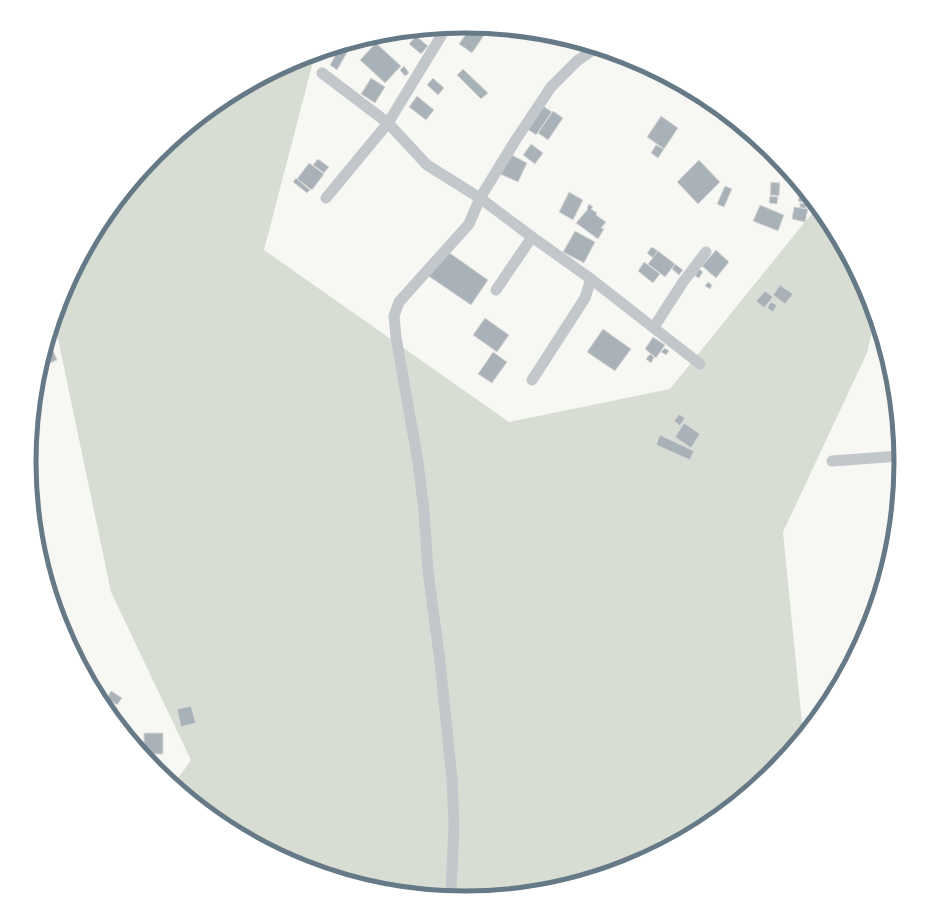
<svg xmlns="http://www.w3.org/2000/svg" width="930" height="924" viewBox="0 0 930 924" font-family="Arial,sans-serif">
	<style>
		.green { fill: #d7ddd3 }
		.building { fill: #a9b2b8; stroke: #d9d9d7 }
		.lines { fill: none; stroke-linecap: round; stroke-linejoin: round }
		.minor { stroke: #c2c7cb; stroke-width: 11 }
		.rim { fill: none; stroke: #657987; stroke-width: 5 }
	</style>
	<rect width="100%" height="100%" fill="#f7f7f4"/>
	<polygon class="green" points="315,54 264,250 509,422 670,389 817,207 828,220 868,295 875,319 867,353 783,532 803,734 773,770 707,825 632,865 550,890 465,898 380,890 298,865 223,824 174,784 191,760 111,592 57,334 52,330 62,295 103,220 157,154 223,99 298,59"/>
	<g class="building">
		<polygon points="471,27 489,28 472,53 459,44"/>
		<polygon points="426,30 427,30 423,38 414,33 415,31"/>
		<polygon points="416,36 428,46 421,54 409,44"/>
		<polygon points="376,43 401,66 385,83 360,60"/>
		<polygon points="340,47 348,51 337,70 330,65"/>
		<polygon points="404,66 409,73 405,76 400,70"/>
		<polygon points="463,69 488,93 481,99 457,75"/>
		<polygon points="371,78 385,87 375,103 361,94"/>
		<polygon points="433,78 444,88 438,95 427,85"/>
		<polygon points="417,96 434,110 426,120 409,107"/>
		<polygon points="540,104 552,112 536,135 524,127"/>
		<polygon points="553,111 563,118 548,140 538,133"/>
		<polygon points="661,116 678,128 664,149 647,137"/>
		<polygon points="531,144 543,153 535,164 523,155"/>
		<polygon points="656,145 664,149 658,158 651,153"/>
		<polygon points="510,154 527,163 518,182 500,174"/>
		<polygon points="318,159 329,167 324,173 313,165"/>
		<polygon points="699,160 720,182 698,204 677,182"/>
		<polygon points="309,163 324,174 312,190 297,179"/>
		<polygon points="296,178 310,190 307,193 293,182"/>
		<polygon points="771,182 780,183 779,196 770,195"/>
		<polygon points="725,186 732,189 724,207 717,204"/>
		<polygon points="802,188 811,200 810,204 798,201"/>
		<polygon points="569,192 583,200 573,220 559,212"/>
		<polygon points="770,196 778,197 777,204 769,203"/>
		<polygon points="800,203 806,204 806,208 800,208"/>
		<polygon points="589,204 593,207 591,209 597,213 596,215 606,222 601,228 604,229 598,239 576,223 588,209 587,208"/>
		<polygon points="760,205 784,215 778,231 753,221"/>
		<polygon points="794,207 808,209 805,222 792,219"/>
		<polygon points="575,231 595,242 584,263 563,252"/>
		<polygon points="652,247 658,251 653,258 647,253"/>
		<polygon points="444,249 488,280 471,305 427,275"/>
		<polygon points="716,250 729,262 716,278 702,266"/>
		<polygon points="658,251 675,264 665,277 648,264"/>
		<polygon points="644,262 660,274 653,283 638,271"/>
		<polygon points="675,264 683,270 679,275 672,269"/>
		<polygon points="699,269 703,272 699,278 695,276"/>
		<polygon points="708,282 712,285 710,289 705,286"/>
		<polygon points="780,285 793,294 785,304 773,295"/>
		<polygon points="765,291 773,297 764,308 756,301"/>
		<polygon points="771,302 777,305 773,312 767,308"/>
		<polygon points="485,318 509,335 497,352 473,335"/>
		<polygon points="603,329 631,349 615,371 587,352"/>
		<polygon points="653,337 665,345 656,358 645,349"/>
		<polygon points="52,348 57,360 43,366 42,362 45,351"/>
		<polygon points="665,348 669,351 666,355 661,352"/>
		<polygon points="493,352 507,362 492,383 478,374"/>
		<polygon points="650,354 654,357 651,363 646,359"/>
		<polygon points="679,414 685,418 680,426 674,421"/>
		<polygon points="684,423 700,434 691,448 675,437"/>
		<polygon points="660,435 694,451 690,460 656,445"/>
		<polygon points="111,691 122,698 117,705 107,698"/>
		<polygon points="191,706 196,723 181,727 177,709"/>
		<rect x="144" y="733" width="19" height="21"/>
	</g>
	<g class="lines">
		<g class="minor">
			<polyline points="322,73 388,123 427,165 480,198 532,237 591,279 700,364"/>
			<polyline points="326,198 388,123 446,28"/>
			<polyline points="496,290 532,237"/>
			<polyline points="654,327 683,282 706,252"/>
			<polyline points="532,380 585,298 591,279"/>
			<polyline points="832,461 900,456"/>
			<polyline points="449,896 451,891 454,826 452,778 440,662 428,571 424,511 418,462 396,337 394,316 399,302 469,224 480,198 515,141 551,87 577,61 596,48"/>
		</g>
	</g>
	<path d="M0 0H930V924H0ZM36 462a429 429 0 1 1 858 0a429 429 0 1 1-858 0Z" fill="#fff" fill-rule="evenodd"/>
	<path class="rim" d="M36 462a429 429 0 1 1 858 0a429 429 0 1 1-858 0Z"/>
</svg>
